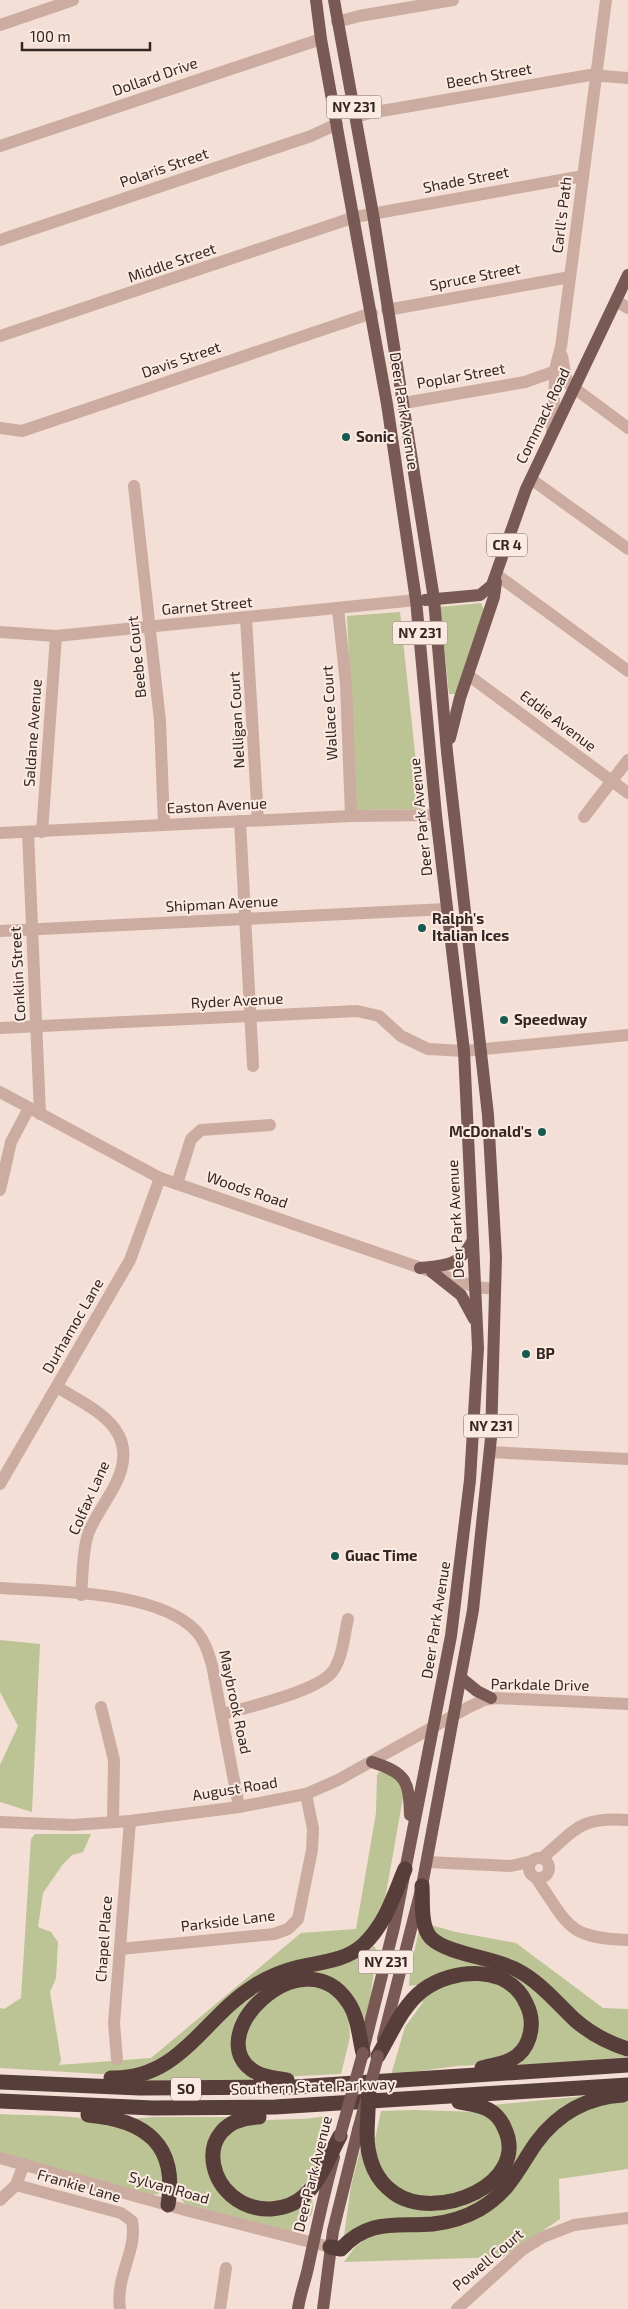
<svg xmlns="http://www.w3.org/2000/svg" width="628" height="2309" viewBox="0 0 628 2309" font-family="'Exo 2',sans-serif">
	<style>
		.green { fill: #bcc394 }
		.lines { fill: none; stroke-linecap: round; stroke-linejoin: round }
		.minor { stroke: #ccaca0; stroke-width: 12 }
		.major { stroke: #785953; stroke-width: 12 }
		.highway { stroke: #573e3a; stroke-width: 15 }
		.major-bridge { stroke: #785953; stroke-width: 12 }
		.highway-bridge { stroke: #573e3a; stroke-width: 15 }
		.poi-dot { fill: #165a51; stroke: #fbeae1; stroke-width: 2 }
		.labels { text-anchor: middle; stroke-width: 4; stroke-linejoin: round; paint-order: stroke }
		.shield { fill: #fbeae1; stroke: #70615d; stroke-width: 1 }
		.shield-label { font-size: 14px; font-weight: bold; fill: #352624 }
		.street-label { font-size: 15px; fill: #352624; stroke: #fbeae1 }
		.poi-label { font-size: 15px; font-weight: bold; fill: #352624; stroke: #fbeae1; text-anchor: start }
	</style>
	<rect width="100%" height="100%" fill="#f3dfd5"/>
	<g class="green">
		<polygon points="481,603 484,610 456,694 449,694 440,607"/>
		<polygon points="400,612 421,809 356,810 347,616"/>
		<polygon points="0,1640 40,1644 32,1812 0,1802 0,1765 18,1726 0,1692"/>
		<polygon points="379,1772 397,1776 404,1792 385,1899 360,1944 275,1972 173,2057 118,2075 0,2068 0,2008 4,2009 21,1998 31,1839 35,1834 91,1834 83,1852 72,1855 63,1864 43,1893 38,1927 51,1932 58,1942 56,1978 50,1992 61,2060 59,2065 151,2058 301,1933 356,1929 376,1813 377,1775"/>
		<polygon points="430,1925 456,1932 516,1943 603,2008 628,2009 628,2045 580,2018 536,1976 441,1941"/>
		<polygon points="420,1926 507,1971 626,2054 626,2057 514,2067 535,2017 488,1971 417,1989 416,1985 409,1986 410,1970"/>
		<polygon points="372,1944 377,1950 370,1998 365,2019 359,2020 318,1978 319,1974 301,1975"/>
		<path d="M 492,1980 C 529,1999 528,2011 520,2049 L 495,2064 L 457,2066 L 391,2075 L 405,2027 L 423,2002 L 421,1999 L 449,1982 Z"/>
		<path d="M 300,1986 C 331,1988 337,1993 352,2020 L 349,2023 L 350,2037 L 341,2074 L 279,2077 L 263,2073 L 244,2051 L 244,2032 L 255,2012 L 275,1996 Z"/>
		<polygon points="260,1990 262,1993 241,2012 243,2015 239,2022 252,2080 146,2081"/>
		<polygon points="585,2096 510,2180 460,2215 344,2236 351,2186 363,2139 373,2175 439,2209 509,2163 493,2105"/>
		<polygon points="628,2099 628,2169 559,2179 560,2219 503,2257 344,2262 355,2247 363,2241 362,2239 366,2236 476,2217 532,2159 557,2128 577,2113 599,2103"/>
		<polygon points="415,2110 482,2112 495,2121 503,2135 500,2161 492,2175 475,2188 435,2201 397,2190 380,2175 376,2154 375,2139 381,2111"/>
		<path d="M 0,2114 C 50,2117 129,2110 160,2157 C 165,2164 165,2178 166,2187 L 158,2194 L 150,2195 L 0,2154 Z"/>
		<path d="M 329,2115 L 315,2168 L 311,2177 L 302,2186 L 303,2191 C 299,2194 295,2198 291,2200 C 275,2208 242,2202 230,2190 C 218,2178 213,2141 229,2131 C 259,2113 297,2124 329,2115 Z"/>
		<path d="M 154,2117 L 231,2117 L 210,2145 L 237,2206 L 311,2198 C 317,2211 308,2224 296,2230 L 295,2227 L 292,2227 L 292,2231 L 288,2231 L 185,2204 L 176,2193 L 176,2175 L 130,2119 Z"/>
	</g>
	<g class="lines">
		<g class="minor">
			<polyline points="337,22 359,16 453,0"/>
			<polyline points="0,25 73,0"/>
			<polyline points="356,117 370,113 590,75 628,78"/>
			<polyline points="0,146 321,39"/>
			<polyline points="0,240 311,136 337,124"/>
			<polyline points="616,301 628,308"/>
			<polyline points="387,310 570,277"/>
			<polyline points="0,336 355,217 583,176"/>
			<polyline points="562,356 566,378 570,385 628,428"/>
			<polyline points="404,403 525,382 556,371"/>
			<polyline points="0,428 22,431 372,313"/>
			<polyline points="552,431 556,365 561,347 606,0"/>
			<polyline points="531,479 628,549"/>
			<polyline points="134,486 160,721 164,825"/>
			<polyline points="497,575 628,671"/>
			<polyline points="338,609 346,684 351,816"/>
			<polyline points="246,618 258,820"/>
			<polyline points="0,632 56,636 416,600"/>
			<polyline points="468,675 628,793"/>
			<polyline points="584,817 628,760"/>
			<polyline points="240,821 253,1066"/>
			<polyline points="28,832 40,1114"/>
			<polyline points="42,832 56,636"/>
			<polyline points="0,833 351,816 436,815"/>
			<polyline points="0,931 446,909"/>
			<polyline points="0,1028 357,1011 379,1016 401,1036 428,1049 464,1051 628,1035"/>
			<polyline points="0,1092 160,1178 476,1287 495,1289"/>
			<polyline points="177,1184 191,1139 201,1130 270,1125"/>
			<polyline points="0,1190 11,1142 29,1108"/>
			<path d="M 57,1387 C 97,1411 144,1431 114,1487 C 106,1502 94,1518 88,1534 C 82,1553 83,1575 81,1595"/>
			<polyline points="490,1452 628,1459"/>
			<polyline points="0,1484 130,1260 160,1178"/>
			<path d="M 0,1588 C 54,1592 157,1590 196,1631 C 205,1641 208,1652 212,1665 L 239,1807"/>
			<polyline points="101,1707 114,1760 113,1822"/>
			<path d="M 222,1714 C 246,1708 319,1691 333,1671 C 343,1656 344,1636 348,1619"/>
			<polyline points="0,1822 73,1825 130,1821 239,1807 306,1794 338,1780 469,1707 484,1700 496,1698 628,1704"/>
			<circle cx="539" cy="1868" r="10"/>
			<path d="M 542,1858 C 577,1829 578,1817 628,1820"/>
			<polyline points="427,1862 511,1866 532,1861"/>
			<path d="M 536,1878 C 569,1925 566,1938 628,1940"/>
			<polyline points="120,1949 274,1934 288,1929 298,1919 312,1850 313,1829 306,1794"/>
			<polyline points="117,2059 114,2023 130,1821"/>
			<polyline points="0,2158 189,2211 330,2247"/>
			<path d="M 16,2185 L 121,2213 L 132,2221 C 138,2250 115,2276 120,2309"/>
			<polyline points="0,2200 16,2185 24,2164"/>
			<polyline points="220,2309 226,2268"/>
			<polyline points="457,2309 522,2250 543,2237 574,2225 628,2218"/>
		</g>
		<g class="major">
			<polyline points="316,0 321,39 387,404 416,600 436,815 464,1051 478,1348 470,1480 451,1636 394,1927 363,2051"/>
			<polyline points="334,0 373,214 434,599 447,752 488,1115 496,1257 491,1438 473,1610 422,1886 383,2039"/>
			<polyline points="425,600 480,595 492,585 526,489 628,275"/>
			<polyline points="450,738 460,698 494,597 496,582"/>
			<path d="M 420,1268 C 448,1265 459,1266 473,1240"/>
			<polyline points="432,1272 461,1295 474,1319"/>
			<polyline points="461,1678 477,1691 491,1698"/>
			<path d="M 372,1762 C 406,1773 409,1780 410,1815"/>
			<path d="M 298,2309 C 300,2294 305,2282 308,2268 C 316,2230 324,2194 334,2157"/>
			<polyline points="323,2309 333,2231 358,2130"/>
		</g>
		<g class="highway">
			<path d="M 422,1886 C 423,1901 420,1927 431,1938 C 447,1954 495,1958 517,1970 C 540,1982 556,2002 575,2020 C 590,2033 608,2043 628,2049"/>
			<path d="M 378,2056 C 391,2034 402,2006 423,1990 C 453,1968 508,1964 526,2003 C 530,2011 532,2020 531,2028 C 530,2039 526,2048 518,2055 C 507,2064 495,2064 482,2068"/>
			<path d="M 111,2078 C 180,2080 203,2018 254,1986 C 268,1977 283,1971 299,1967 C 322,1962 345,1961 363,1945 C 385,1925 394,1895 405,1869"/>
			<path d="M 287,2080 C 277,2078 267,2078 257,2073 C 195,2040 302,1933 348,2002 C 358,2016 359,2036 363,2053"/>
			<polyline points="0,2082 140,2088 295,2087 628,2065"/>
			<polyline points="0,2101 153,2108 275,2107 628,2085"/>
			<path d="M 88,2115 C 146,2120 178,2145 168,2205"/>
			<path d="M 259,2117 C 186,2119 207,2211 271,2209 C 284,2208 296,2204 305,2195 C 321,2180 330,2154 340,2136"/>
			<path d="M 367,2133 C 367,2156 374,2179 394,2193 C 436,2223 532,2184 504,2127 C 501,2120 496,2114 489,2110 C 480,2105 469,2104 459,2102"/>
			<path d="M 330,2247 L 341,2249 C 369,2218 397,2227 433,2224 C 450,2222 466,2217 480,2209 C 510,2191 518,2169 536,2143 C 558,2113 587,2097 623,2095"/>
		</g>
		<g class="major-bridge">
			<polyline points="358,2130 378,2056"/>
			<polyline points="340,2136 363,2053"/>
		</g>
		<polyline class="highway-bridge" points="367,2133 369,2089"/>
	</g>
	<g class="poi-dot">
		<circle cx="346" cy="437" r="5"/>
		<circle cx="422" cy="928" r="5"/>
		<circle cx="504" cy="1020" r="5"/>
		<circle cx="542" cy="1132" r="5"/>
		<circle cx="526" cy="1354" r="5"/>
		<circle cx="335" cy="1556" r="5"/>
	</g>
	<g class="labels">
		<g class="shield">
			<rect x="326.5" y="95.5" width="55" height="23" rx="4"/>
			<rect x="487" y="533.5" width="40" height="23" rx="4"/>
			<rect x="392.5" y="621.5" width="55" height="23" rx="4"/>
			<rect x="463.5" y="1414.5" width="55" height="23" rx="4"/>
			<rect x="358.5" y="1950.5" width="55" height="23" rx="4"/>
			<rect x="171" y="2077.5" width="30" height="23" rx="4"/>
		</g>
		<g class="shield-label">
			<text x="354" y="112">NY 231</text>
			<text x="507" y="550">CR 4</text>
			<text x="420" y="638">NY 231</text>
			<text x="491" y="1431">NY 231</text>
			<text x="386" y="1967">NY 231</text>
			<text x="186" y="2094">SO</text>
		</g>
		<g class="street-label">
			<text transform="translate(489 76) rotate(-10)" y="5">Beech Street</text>
			<text transform="translate(155 77) rotate(-19)" y="5">Dollard Drive</text>
			<text transform="translate(164 168) rotate(-19)" y="5">Polaris Street</text>
			<text transform="translate(466 180) rotate(-11)" y="5">Shade Street</text>
			<text transform="translate(562 215) rotate(-83)" y="5">Carll's Path</text>
			<text transform="translate(172 263) rotate(-19)" y="5">Middle Street</text>
			<text transform="translate(475 277) rotate(-11)" y="5">Spruce Street</text>
			<text transform="translate(181 360) rotate(-19)" y="5">Davis Street</text>
			<text transform="translate(461 376) rotate(-10)" y="5">Poplar Street</text>
			<text transform="translate(404 411) rotate(81)" y="5">Deer Park Avenue</text>
			<text transform="translate(543 416) rotate(-64)" y="5">Commack Road</text>
			<text transform="translate(207 606) rotate(-5)" y="5">Garnet Street</text>
			<text transform="translate(137 657) rotate(-96)" y="5">Beebe Court</text>
			<text transform="translate(330 713) rotate(-93)" y="5">Wallace Court</text>
			<text transform="translate(237 720) rotate(-93)" y="5">Nelligan Court</text>
			<text transform="translate(558 721) rotate(37)" y="5">Eddie Avenue</text>
			<text transform="translate(33 733) rotate(-86)" y="5">Saldane Avenue</text>
			<text transform="translate(217 806) rotate(-3)" y="5">Easton Avenue</text>
			<text transform="translate(421 817) rotate(-96)" y="5">Deer Park Avenue</text>
			<text transform="translate(222 904) rotate(-3)" y="5">Shipman Avenue</text>
			<text transform="translate(18 974) rotate(-93)" y="5">Conklin Street</text>
			<text transform="translate(237 1001) rotate(-3)" y="5">Ryder Avenue</text>
			<text transform="translate(247 1190) rotate(19)" y="5">Woods Road</text>
			<text transform="translate(456 1219) rotate(-93)" y="5">Deer Park Avenue</text>
			<text transform="translate(73 1326) rotate(-60)" y="5">Durhamoc Lane</text>
			<text transform="translate(89 1498) rotate(-66)" y="5">Colfax Lane</text>
			<text transform="translate(436 1620) rotate(-81)" y="5">Deer Park Avenue</text>
			<text transform="translate(540 1685) rotate(1)" y="5">Parkdale Drive</text>
			<text transform="translate(235 1702) rotate(78)" y="5">Maybrook Road</text>
			<text transform="translate(235 1789) rotate(-9)" y="5">August Road</text>
			<text transform="translate(228 1921) rotate(-7)" y="5">Parkside Lane</text>
			<text transform="translate(104 1939) rotate(-86)" y="5">Chapel Place</text>
			<text transform="translate(313 2087) rotate(-2)" y="5">Southern State Parkway</text>
			<text transform="translate(313 2174) rotate(-76)" y="5">Deer Park Avenue</text>
			<text transform="translate(79 2186) rotate(16)" y="5">Frankie Lane</text>
			<text transform="translate(169 2188) rotate(16)" y="5">Sylvan Road</text>
			<text transform="translate(488 2260) rotate(-40)" y="5">Powell Court</text>
		</g>
		<g class="poi-label">
			<text x="356" y="442">Sonic</text>
			<text x="432" y="924">Ralph's<tspan x="432" dy="17">Italian Ices</tspan></text>
			<text x="514" y="1025">Speedway</text>
			<text x="532" y="1137" text-anchor="end">McDonald's</text>
			<text x="536" y="1359">BP</text>
			<text x="345" y="1561">Guac Time</text>
		</g>
	</g>
	<path d="M22 42v8h128v-8" fill="none" stroke="#352624" stroke-width="2.5"/>
	<text x="30" y="42" font-size="15" fill="#352624" stroke="#fbeae1" stroke-width="4" paint-order="stroke">100 m</text>
</svg>
